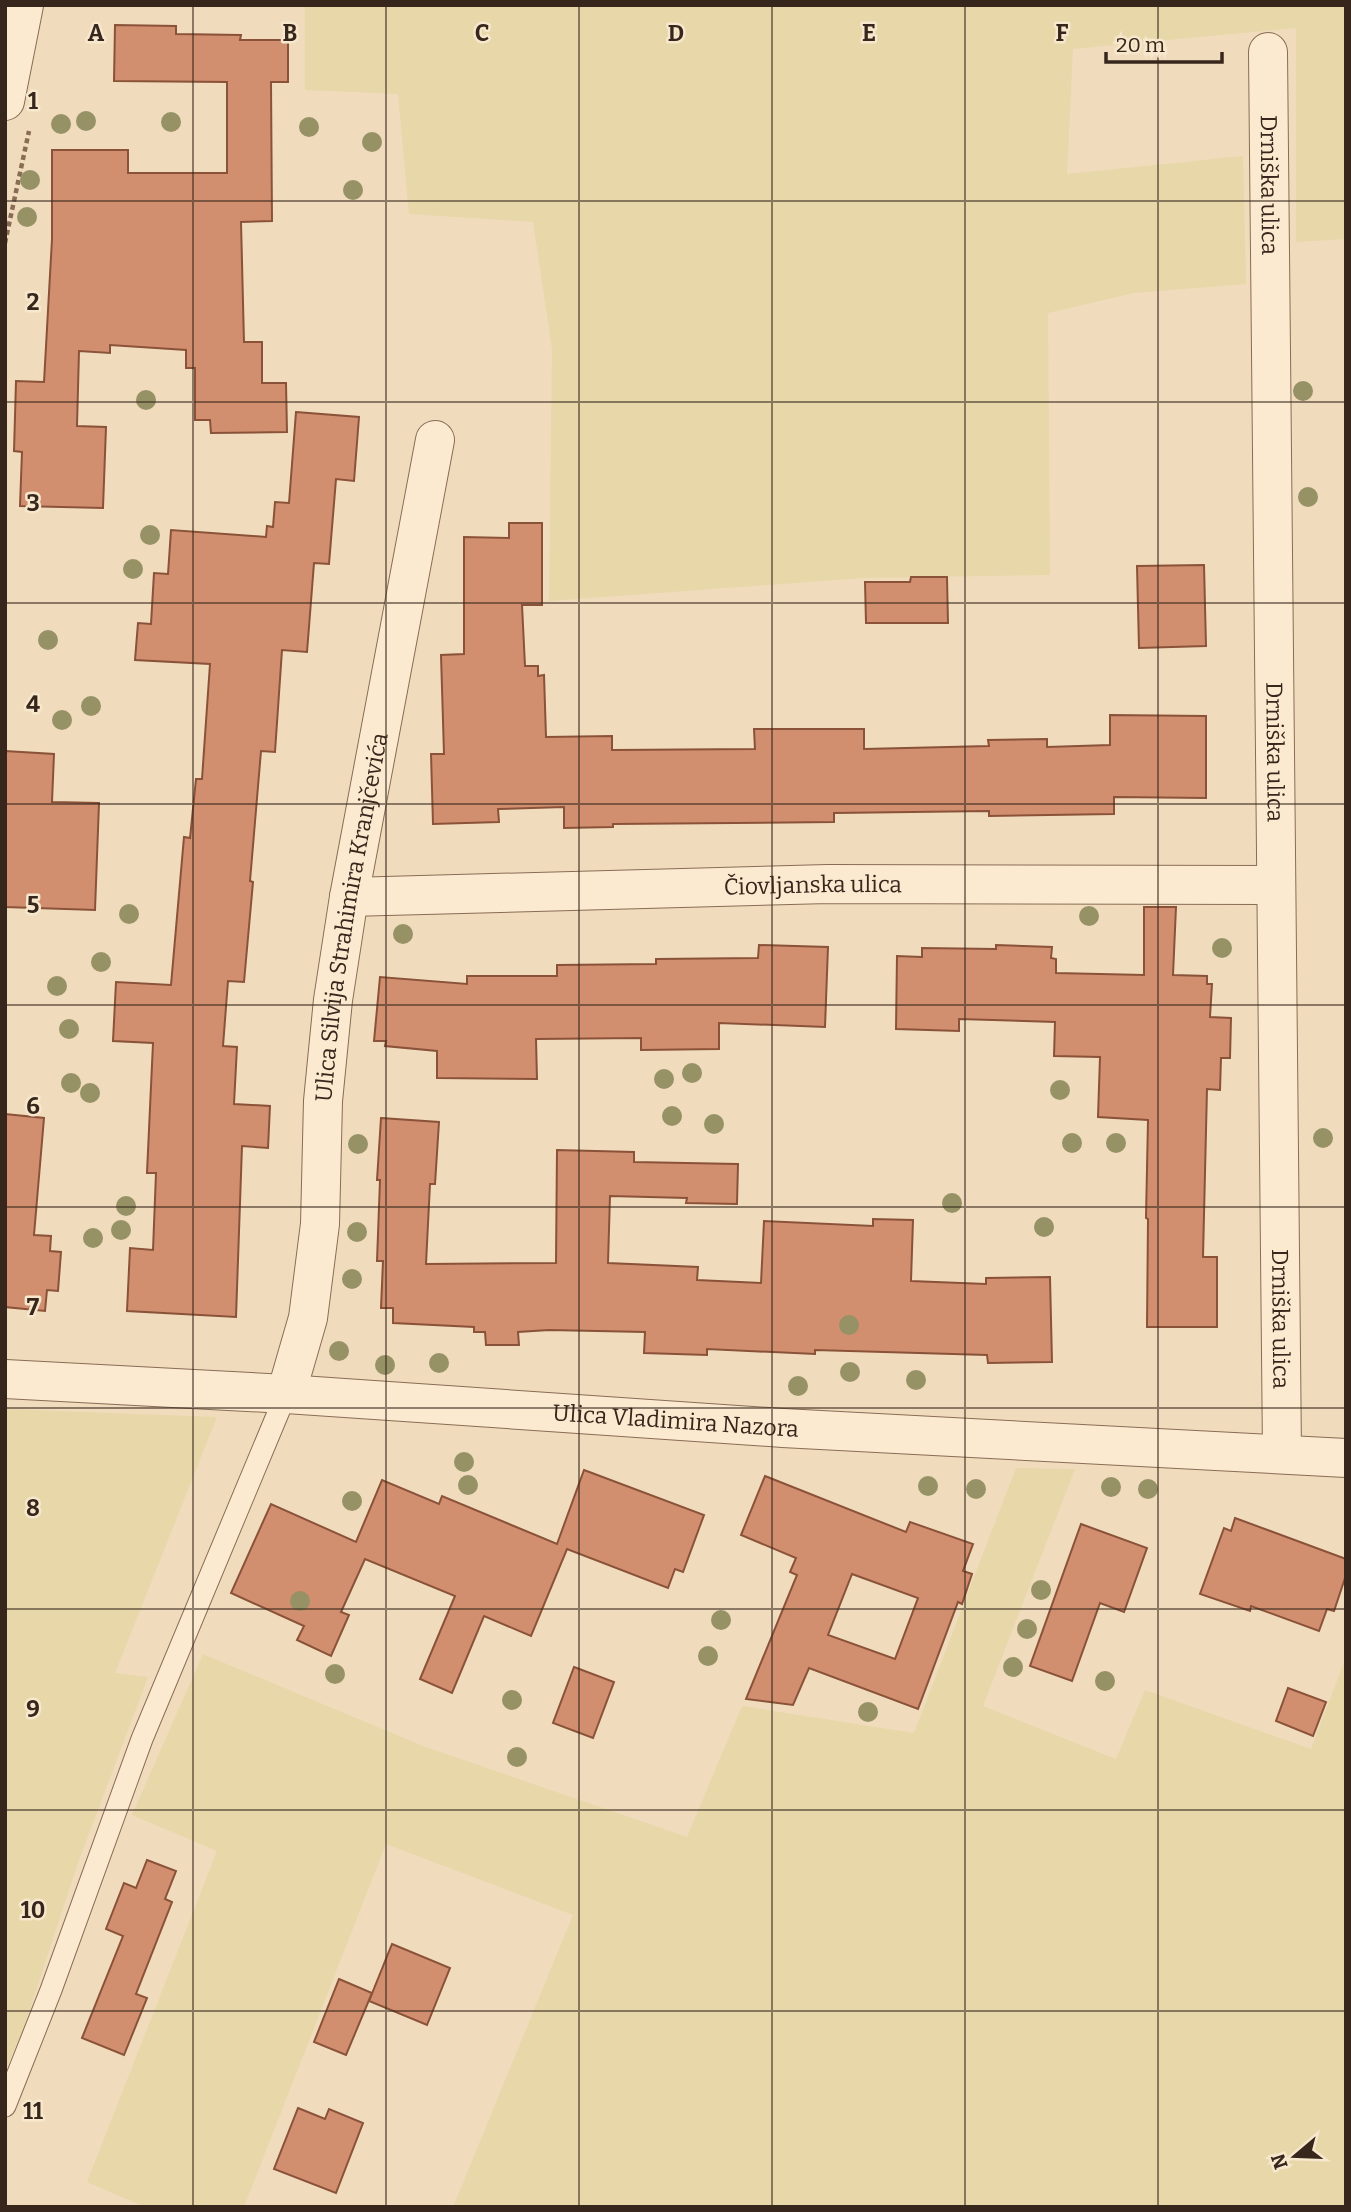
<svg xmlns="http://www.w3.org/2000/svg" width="1351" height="2212" viewBox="0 0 1351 2212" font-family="Bitter,serif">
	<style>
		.farmland { fill: #e7d7a9 }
		.building { fill: #d18f6f; stroke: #8a5239; stroke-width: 2; fill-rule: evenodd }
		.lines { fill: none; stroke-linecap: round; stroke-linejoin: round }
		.service-casing { stroke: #896c55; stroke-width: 23 }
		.minor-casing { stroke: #896c55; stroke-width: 40 }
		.tertiary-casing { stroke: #896c55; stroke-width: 40 }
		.path { stroke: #896c55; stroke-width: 4.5; stroke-dasharray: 5 3.5; stroke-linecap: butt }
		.service { stroke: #fbead0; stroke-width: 21 }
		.minor { stroke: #fbead0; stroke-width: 38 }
		.tertiary { stroke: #fbead0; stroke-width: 38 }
		.tree { fill: #969266 }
		.grid { fill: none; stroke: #37261b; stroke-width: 2; stroke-opacity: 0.55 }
		.labels { text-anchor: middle; stroke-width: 5; stroke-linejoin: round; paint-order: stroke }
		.street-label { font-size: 23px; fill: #37261b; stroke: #f7e7cc }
		.grid-label { font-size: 23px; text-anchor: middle; font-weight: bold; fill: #37261b; stroke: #f7e7cc; stroke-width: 5; stroke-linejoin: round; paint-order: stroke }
	</style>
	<rect width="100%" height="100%" fill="#f0dcbc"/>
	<g class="farmland">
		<polygon points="305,5 1346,5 1346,239 1296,242 1296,28 1073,49 1067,174 1243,156 1246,284 1134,293 1048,313 1050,575 865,578 549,601 552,349 533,222 409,214 398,94 305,90"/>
		<polygon points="5,1409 217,1417 115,1673 148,1677 78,1863 22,2033 5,2070"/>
		<polygon points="1016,1468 1075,1469 983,1706 1116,1759 1145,1690 1311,1749 1346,1657 1346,2207 453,2207 573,1915 386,1844 244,2207 145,2207 87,2182 217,1851 132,1815 203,1654 423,1746 687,1837 742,1706 914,1733"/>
	</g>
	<g class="building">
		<polygon points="115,25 176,26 176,34 241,35 240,40 288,40 288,82 271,82 272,221 241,222 244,342 262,342 262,383 286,383 287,432 211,433 210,420 195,420 195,368 186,368 186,350 110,345 110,353 79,351 77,426 106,427 103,508 20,506 22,452 14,451 16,381 44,382 52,239 52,150 128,150 128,173 227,173 227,82 114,81"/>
		<polygon points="296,412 359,417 354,481 336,479 329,564 314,563 307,652 282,650 275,752 261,751 250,881 253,882 244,982 228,981 223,1046 237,1047 234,1104 270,1106 268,1148 242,1146 236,1317 127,1311 130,1248 153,1250 156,1173 147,1173 153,1043 113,1041 116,982 171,985 184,837 190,838 196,779 202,779 210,664 135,660 138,623 151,624 154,573 168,574 171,530 266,537 267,526 273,527 275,502 289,503"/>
		<polygon points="509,523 542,523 542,605 522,605 525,666 538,666 538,676 544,675 546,737 612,736 612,750 755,749 754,729 864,729 864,749 989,746 988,740 1047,739 1047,747 1110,745 1110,715 1206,716 1206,798 1114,797 1114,814 989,816 989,811 834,813 834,822 613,824 613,827 564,828 564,807 498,809 499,822 433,824 431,754 444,754 441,655 464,654 464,537 509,538"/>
		<polygon points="1204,565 1206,646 1139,648 1137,566"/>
		<polygon points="911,577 947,577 948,623 866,623 865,582 910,582"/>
		<polygon points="5,751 54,754 52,802 99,803 95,910 5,907"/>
		<polygon points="1144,907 1176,907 1173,975 1207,976 1207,984 1212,984 1210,1017 1231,1018 1230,1058 1221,1058 1220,1090 1207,1089 1203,1257 1217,1257 1217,1327 1147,1327 1148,1219 1146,1218 1148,1120 1098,1117 1100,1057 1054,1056 1055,1022 959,1019 959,1031 896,1029 897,956 922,957 922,948 996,949 996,945 1052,947 1051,958 1056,959 1056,973 1144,975"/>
		<polygon points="759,945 828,947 825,1027 719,1023 719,1049 641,1050 641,1038 536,1039 537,1079 437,1078 437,1051 385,1046 386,1041 374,1041 380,977 467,984 467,976 557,976 557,965 656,964 656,959 758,958"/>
		<polygon points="5,1114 44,1118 34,1235 51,1236 50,1251 61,1252 58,1291 47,1290 45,1311 5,1307"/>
		<polygon points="381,1118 439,1122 435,1184 430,1184 426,1264 556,1263 557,1150 634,1152 634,1162 738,1164 737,1204 686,1203 687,1198 610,1196 608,1263 698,1267 697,1280 761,1283 764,1221 873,1226 873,1219 913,1220 911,1281 986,1284 986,1278 1050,1277 1052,1362 988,1363 987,1355 815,1350 815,1354 707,1349 707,1355 644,1353 645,1332 549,1330 518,1332 519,1345 486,1345 485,1332 474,1332 474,1327 393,1323 393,1308 381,1308 383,1261 377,1261 380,1180 377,1180"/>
		<polygon points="584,1470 704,1515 683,1572 675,1569 668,1588 567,1549 531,1636 484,1616 452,1693 420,1679 455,1596 365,1559 341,1612 349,1615 331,1656 297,1640 304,1626 231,1593 271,1504 356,1542 382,1480 439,1504 442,1496 557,1544"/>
		<path d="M 765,1476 L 906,1532 L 910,1522 L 973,1544 L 963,1571 L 972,1574 L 962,1604 L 958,1602 L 918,1709 L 809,1668 L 793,1705 L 746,1699 L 797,1575 L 790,1572 L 796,1558 L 741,1535 ZM 852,1574 L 918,1598 L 895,1659 L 828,1635 Z"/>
		<polygon points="1235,1518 1346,1559 1346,1575 1334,1611 1327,1609 1319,1631 1251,1606 1250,1611 1200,1594 1224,1528 1231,1531"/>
		<polygon points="1081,1524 1147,1548 1124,1612 1100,1603 1072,1681 1030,1666"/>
		<polygon points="574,1667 614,1682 593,1738 553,1723"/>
		<polygon points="1288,1688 1326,1702 1313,1736 1276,1721"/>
		<polygon points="147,1860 176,1871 165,1899 172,1902 136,1994 147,1998 124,2055 82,2038 123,1936 106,1929 124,1883 136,1888"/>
		<polygon points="392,1944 450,1968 427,2025 369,2001"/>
		<polygon points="339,1979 372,1993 346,2055 314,2042"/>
		<polygon points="298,2108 325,2119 329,2109 363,2123 336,2193 274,2169"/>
	</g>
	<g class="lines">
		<g class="service-casing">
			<polyline id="service" points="5,2106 51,1990 142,1739 286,1394"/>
		</g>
		<g class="minor-casing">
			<g id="minor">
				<path id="s1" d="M 1268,52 L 1282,1453"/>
				<path id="s2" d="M 349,897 L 828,884 L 1276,885"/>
				<path id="s3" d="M 5,1379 L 286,1394 L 783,1428 L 1346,1458"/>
				<path id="s4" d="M 286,1394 L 308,1318 L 320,1224 L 323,1101 L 333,1000 L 349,897 L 435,440"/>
			</g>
		</g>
		<g class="tertiary-casing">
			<polyline id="tertiary" points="5,101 24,5"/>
		</g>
		<polyline class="path" points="5,243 29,131"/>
		<use href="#service" class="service"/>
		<use href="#minor" class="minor"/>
		<use href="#tertiary" class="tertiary"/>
	</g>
	<g class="tree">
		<circle cx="86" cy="121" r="10"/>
		<circle cx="171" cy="122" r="10"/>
		<circle cx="61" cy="124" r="10"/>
		<circle cx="309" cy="127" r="10"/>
		<circle cx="372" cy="142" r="10"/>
		<circle cx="30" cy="180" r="10"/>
		<circle cx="353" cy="190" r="10"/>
		<circle cx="27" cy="217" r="10"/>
		<circle cx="1303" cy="391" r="10"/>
		<circle cx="146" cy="400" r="10"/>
		<circle cx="1308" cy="497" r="10"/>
		<circle cx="150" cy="535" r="10"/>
		<circle cx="133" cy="569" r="10"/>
		<circle cx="48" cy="640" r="10"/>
		<circle cx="91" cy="706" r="10"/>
		<circle cx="62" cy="720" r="10"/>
		<circle cx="129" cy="914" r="10"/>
		<circle cx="1089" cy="916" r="10"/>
		<circle cx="403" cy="934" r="10"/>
		<circle cx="1222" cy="948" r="10"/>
		<circle cx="101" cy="962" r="10"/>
		<circle cx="57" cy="986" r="10"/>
		<circle cx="69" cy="1029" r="10"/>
		<circle cx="692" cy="1073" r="10"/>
		<circle cx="664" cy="1079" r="10"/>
		<circle cx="71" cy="1083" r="10"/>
		<circle cx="1060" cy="1090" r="10"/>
		<circle cx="90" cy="1093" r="10"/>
		<circle cx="672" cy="1116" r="10"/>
		<circle cx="714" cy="1124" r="10"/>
		<circle cx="1323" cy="1138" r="10"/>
		<circle cx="1072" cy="1143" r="10"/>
		<circle cx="1116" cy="1143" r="10"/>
		<circle cx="358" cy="1144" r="10"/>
		<circle cx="952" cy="1203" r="10"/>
		<circle cx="126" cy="1206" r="10"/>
		<circle cx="1044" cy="1227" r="10"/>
		<circle cx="121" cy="1230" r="10"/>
		<circle cx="357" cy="1232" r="10"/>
		<circle cx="93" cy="1238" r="10"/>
		<circle cx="352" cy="1279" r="10"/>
		<circle cx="849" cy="1325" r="10"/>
		<circle cx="339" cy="1351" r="10"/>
		<circle cx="439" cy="1363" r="10"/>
		<circle cx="385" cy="1365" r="10"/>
		<circle cx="850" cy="1372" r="10"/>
		<circle cx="916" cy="1380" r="10"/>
		<circle cx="798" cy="1386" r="10"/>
		<circle cx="464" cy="1462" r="10"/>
		<circle cx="468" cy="1485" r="10"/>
		<circle cx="928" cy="1486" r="10"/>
		<circle cx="1111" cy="1487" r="10"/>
		<circle cx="976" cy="1489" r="10"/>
		<circle cx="1148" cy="1489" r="10"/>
		<circle cx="352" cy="1501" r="10"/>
		<circle cx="1041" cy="1590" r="10"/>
		<circle cx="300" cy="1601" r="10"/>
		<circle cx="721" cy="1620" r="10"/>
		<circle cx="1027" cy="1629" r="10"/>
		<circle cx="708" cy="1656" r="10"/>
		<circle cx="1013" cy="1667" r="10"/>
		<circle cx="335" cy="1674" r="10"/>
		<circle cx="1105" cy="1681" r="10"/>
		<circle cx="512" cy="1700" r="10"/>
		<circle cx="868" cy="1712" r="10"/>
		<circle cx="517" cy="1757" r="10"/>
	</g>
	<path class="grid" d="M 193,5 L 193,2207M 386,5 L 386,2207M 579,5 L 579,2207M 772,5 L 772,2207M 965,5 L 965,2207M 1158,5 L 1158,2207M 5,201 L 1346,201M 5,402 L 1346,402M 5,603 L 1346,603M 5,804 L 1346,804M 5,1005 L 1346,1005M 5,1207 L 1346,1207M 5,1408 L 1346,1408M 5,1609 L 1346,1609M 5,1810 L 1346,1810M 5,2011 L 1346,2011"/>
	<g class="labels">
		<g class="street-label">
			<text dy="8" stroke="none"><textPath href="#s1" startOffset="133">Drniška ulica</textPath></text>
			<text dy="8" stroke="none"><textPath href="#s1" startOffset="700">Drniška ulica</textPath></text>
			<text dy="8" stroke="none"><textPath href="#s2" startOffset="464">Čiovljanska ulica</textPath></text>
			<text dy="8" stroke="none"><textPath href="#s4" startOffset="483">Ulica Silvija Strahimira Kranjčevića</textPath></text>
			<text dy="8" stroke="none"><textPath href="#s1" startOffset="1267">Drniška ulica</textPath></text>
			<text dy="8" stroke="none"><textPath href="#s3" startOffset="672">Ulica Vladimira Nazora</textPath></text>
		</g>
	</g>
	<g class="grid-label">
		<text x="96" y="41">A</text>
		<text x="290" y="41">B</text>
		<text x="482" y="41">C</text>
		<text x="676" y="41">D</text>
		<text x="869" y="41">E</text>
		<text x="1062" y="41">F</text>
		<text x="33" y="109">1</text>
		<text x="33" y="310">2</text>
		<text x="33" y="511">3</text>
		<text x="33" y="712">4</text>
		<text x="33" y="913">5</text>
		<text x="33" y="1114">6</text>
		<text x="33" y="1315">7</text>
		<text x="33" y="1516">8</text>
		<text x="33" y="1717">9</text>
		<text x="33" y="1918">10</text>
		<text x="33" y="2119">11</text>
	</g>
	<rect width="1351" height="2212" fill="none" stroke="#37261b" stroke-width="14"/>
	<g transform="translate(1295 2156) rotate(251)" stroke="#f7e7cc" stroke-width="5" paint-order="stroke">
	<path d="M0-5L12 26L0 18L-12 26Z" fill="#37261b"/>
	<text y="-10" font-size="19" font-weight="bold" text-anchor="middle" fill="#37261b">N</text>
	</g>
	<path d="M1106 52v10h116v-10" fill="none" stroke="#37261b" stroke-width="3.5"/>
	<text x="1116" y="52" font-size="21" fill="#37261b" stroke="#f7e7cc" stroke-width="5" paint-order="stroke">20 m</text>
</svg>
